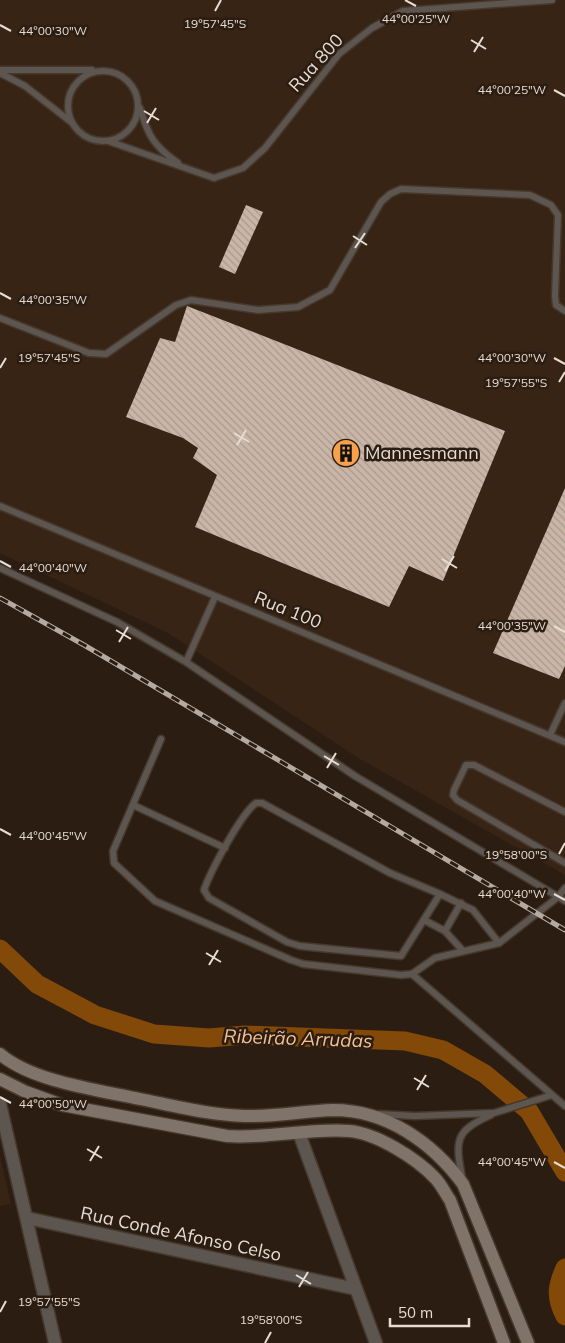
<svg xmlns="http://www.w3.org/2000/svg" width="565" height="1343" viewBox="0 0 565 1343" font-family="Mulish,sans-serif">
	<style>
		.built { fill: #382414 }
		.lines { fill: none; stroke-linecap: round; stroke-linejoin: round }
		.river { stroke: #824908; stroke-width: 19 }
		.building { fill: url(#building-back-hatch) }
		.lane-casing { stroke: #45382c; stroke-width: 9 }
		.street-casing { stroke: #45382c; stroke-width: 15 }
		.secondary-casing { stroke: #45382c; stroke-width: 15 }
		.lane { stroke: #5d554f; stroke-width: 6 }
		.street { stroke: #5d554f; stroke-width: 12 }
		.secondary { stroke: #7f736a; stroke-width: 12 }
		.rail-casing { stroke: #b5aaa1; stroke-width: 5 }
		.rail { stroke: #2b1d11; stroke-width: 3; stroke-dasharray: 9; stroke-linecap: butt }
		.ticks { fill: none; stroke: #e6dcd4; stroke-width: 2 }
		.labels { text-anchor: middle; stroke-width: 5; stroke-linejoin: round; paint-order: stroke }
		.street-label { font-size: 18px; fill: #e6dcd4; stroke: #2b1d11 }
		.poi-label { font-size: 18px; fill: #e6dcd4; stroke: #2b1d11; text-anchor: start }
		.water-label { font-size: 19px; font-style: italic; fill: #f4c097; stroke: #2b1d11 }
		.ticks-label { font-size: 12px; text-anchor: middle; fill: #e6dcd4; stroke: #2b1d11; stroke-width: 5; stroke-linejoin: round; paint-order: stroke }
	</style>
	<defs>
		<pattern id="building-back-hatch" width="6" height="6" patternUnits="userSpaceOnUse" patternTransform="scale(1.25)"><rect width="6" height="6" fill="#c9b6a7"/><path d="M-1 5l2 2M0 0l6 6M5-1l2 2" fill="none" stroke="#a8998d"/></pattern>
	</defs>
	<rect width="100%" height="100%" fill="#2b1d11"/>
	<g class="built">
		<polygon points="0,0 565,0 565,875 360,759 168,633 0,553"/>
		<polygon points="0,1156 11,1204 0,1206"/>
	</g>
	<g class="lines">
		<g class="river">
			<polyline points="0,949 37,984 95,1015 154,1034 209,1038 245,1035 405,1041 443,1050 485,1074 529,1111 565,1172"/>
			<path d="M 565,1268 C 557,1286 555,1297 565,1316"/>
		</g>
	</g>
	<g class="building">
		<polygon points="246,205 263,212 235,274 219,267"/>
		<polygon points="187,306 505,431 443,581 409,566 389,607 195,527 217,475 193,458 198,448 183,438 126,417 160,338 175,342"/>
		<polygon points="565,488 565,666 559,679 493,653"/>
	</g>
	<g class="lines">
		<g class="lane-casing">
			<g id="lane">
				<polyline points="0,70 92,70"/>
				<circle cx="103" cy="106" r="35"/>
				<polyline points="0,73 25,86 71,122"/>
				<path d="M 140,108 C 148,136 154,146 178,163"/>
				<polyline points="108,141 214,178 243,168 265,148 339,54 372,28 403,11 552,0"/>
				<polyline points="0,318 89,353 106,354 176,305 191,300 258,310 298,307 330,290 381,202 390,194 401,189 530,195 551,205 558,215 555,296 556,305 565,311"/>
				<polyline points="0,506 565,742"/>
				<polyline points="0,568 117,622 186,662 355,776 565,901"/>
				<polyline points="186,662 215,597"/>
				<polyline points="550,735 565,703"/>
				<polyline points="161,739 113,851 114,863 155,901 291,960 303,964 401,975 412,974 435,958 499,943 558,897 565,888"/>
				<path d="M 256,803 L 262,803 L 390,873 L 440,894 L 401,956 L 300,946 L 287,942 L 209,898 L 204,890 C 211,870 241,814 256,803 Z"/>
				<polyline points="133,805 225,848"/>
				<polyline points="565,812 474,765 466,765 454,790 453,795 457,800 565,863"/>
				<polyline points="440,894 473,910 499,943"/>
				<polyline points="424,920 445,931 463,951"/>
				<polyline points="445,931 461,903"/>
				<polyline points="412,974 565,1106"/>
				<polyline points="379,1114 415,1116 494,1113 552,1095"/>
				<path d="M 462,1177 C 455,1140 455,1131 491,1115"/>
			</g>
		</g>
		<g class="street-casing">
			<g id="street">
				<polyline points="0,1104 55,1343"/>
				<polyline points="299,1133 376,1343"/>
				<polyline points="27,1218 356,1289"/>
			</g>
		</g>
		<g class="secondary-casing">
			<g id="secondary">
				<path d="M 0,1054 C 33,1082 99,1090 140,1099 C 175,1106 210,1115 245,1116 C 274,1117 304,1111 333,1110 C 386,1110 432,1142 463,1184 L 528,1343"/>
				<path d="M 0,1079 L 26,1092 L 62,1105 L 227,1136 C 267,1139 308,1128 349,1131 C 376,1133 416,1158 435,1178 C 441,1184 445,1193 450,1200 L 504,1343"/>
			</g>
		</g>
		<use href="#lane" class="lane"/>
		<use href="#street" class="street"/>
		<use href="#secondary" class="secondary"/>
		<g class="rail-casing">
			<polyline id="rail" points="0,598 84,645 565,930"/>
		</g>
		<use href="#rail" class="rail"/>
	</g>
	<path class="ticks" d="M 405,0 L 416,6M 215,11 L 221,0M 0,25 L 11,31M 471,40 L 486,49M 474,52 L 483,37M 554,90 L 565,96M 144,111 L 159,120M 147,123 L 156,108M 353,236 L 367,245M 355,248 L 365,233M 0,293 L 11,299M 554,358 L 565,364M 0,368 L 6,358M 559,382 L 565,372M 234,433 L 249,442M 237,445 L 246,430M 442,559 L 457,568M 0,561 L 11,567M 445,571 L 454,556M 554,626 L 565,632M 116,630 L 131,639M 119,642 L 128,627M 324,756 L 339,765M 327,768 L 336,753M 0,829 L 11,835M 559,854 L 565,843M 554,894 L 565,900M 206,953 L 221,962M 209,965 L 218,950M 414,1078 L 429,1087M 417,1090 L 426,1075M 0,1097 L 11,1103M 87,1149 L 102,1158M 90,1161 L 99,1146M 554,1162 L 565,1168M 296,1275 L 311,1284M 299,1287 L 308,1272M 0,1312 L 6,1301M 265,1343 L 271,1332"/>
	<defs>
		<g id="building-disc" transform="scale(1.4375)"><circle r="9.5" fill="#f9a04d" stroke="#2b1d11"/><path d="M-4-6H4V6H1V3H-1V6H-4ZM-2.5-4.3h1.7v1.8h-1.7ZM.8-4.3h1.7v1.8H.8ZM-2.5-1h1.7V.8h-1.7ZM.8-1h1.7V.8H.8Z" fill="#111"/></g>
	</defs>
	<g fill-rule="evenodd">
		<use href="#building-disc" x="346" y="453"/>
	</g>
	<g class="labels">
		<g class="street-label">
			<text transform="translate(316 63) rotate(-48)" y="6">Rua 800</text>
			<text transform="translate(288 610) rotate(22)" y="6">Rua 100</text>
			<text transform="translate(181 1234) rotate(12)" y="6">Rua Conde Afonso Celso</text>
		</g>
		<g class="poi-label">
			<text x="365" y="459">Mannesmann</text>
		</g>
		<g class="water-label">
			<text transform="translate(298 1038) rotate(2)" y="7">Ribeirão Arrudas</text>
		</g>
	</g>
	<g class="ticks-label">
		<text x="416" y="23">44°00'25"W</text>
		<text x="215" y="28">19°57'45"S</text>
		<text x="53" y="35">44°00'30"W</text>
		<text x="512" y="94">44°00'25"W</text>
		<text x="53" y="304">44°00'35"W</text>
		<text x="49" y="362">19°57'45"S</text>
		<text x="512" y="362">44°00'30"W</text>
		<text x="516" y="387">19°57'55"S</text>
		<text x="53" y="572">44°00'40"W</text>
		<text x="512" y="630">44°00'35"W</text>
		<text x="53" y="840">44°00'45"W</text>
		<text x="516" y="859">19°58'00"S</text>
		<text x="512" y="898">44°00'40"W</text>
		<text x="53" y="1108">44°00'50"W</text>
		<text x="512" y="1166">44°00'45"W</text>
		<text x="49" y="1306">19°57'55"S</text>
		<text x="271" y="1324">19°58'00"S</text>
	</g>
	<path d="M390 1318v8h79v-8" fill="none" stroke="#e6dcd4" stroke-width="2.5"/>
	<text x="398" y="1318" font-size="15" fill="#e6dcd4" stroke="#2b1d11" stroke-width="4" paint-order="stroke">50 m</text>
</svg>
